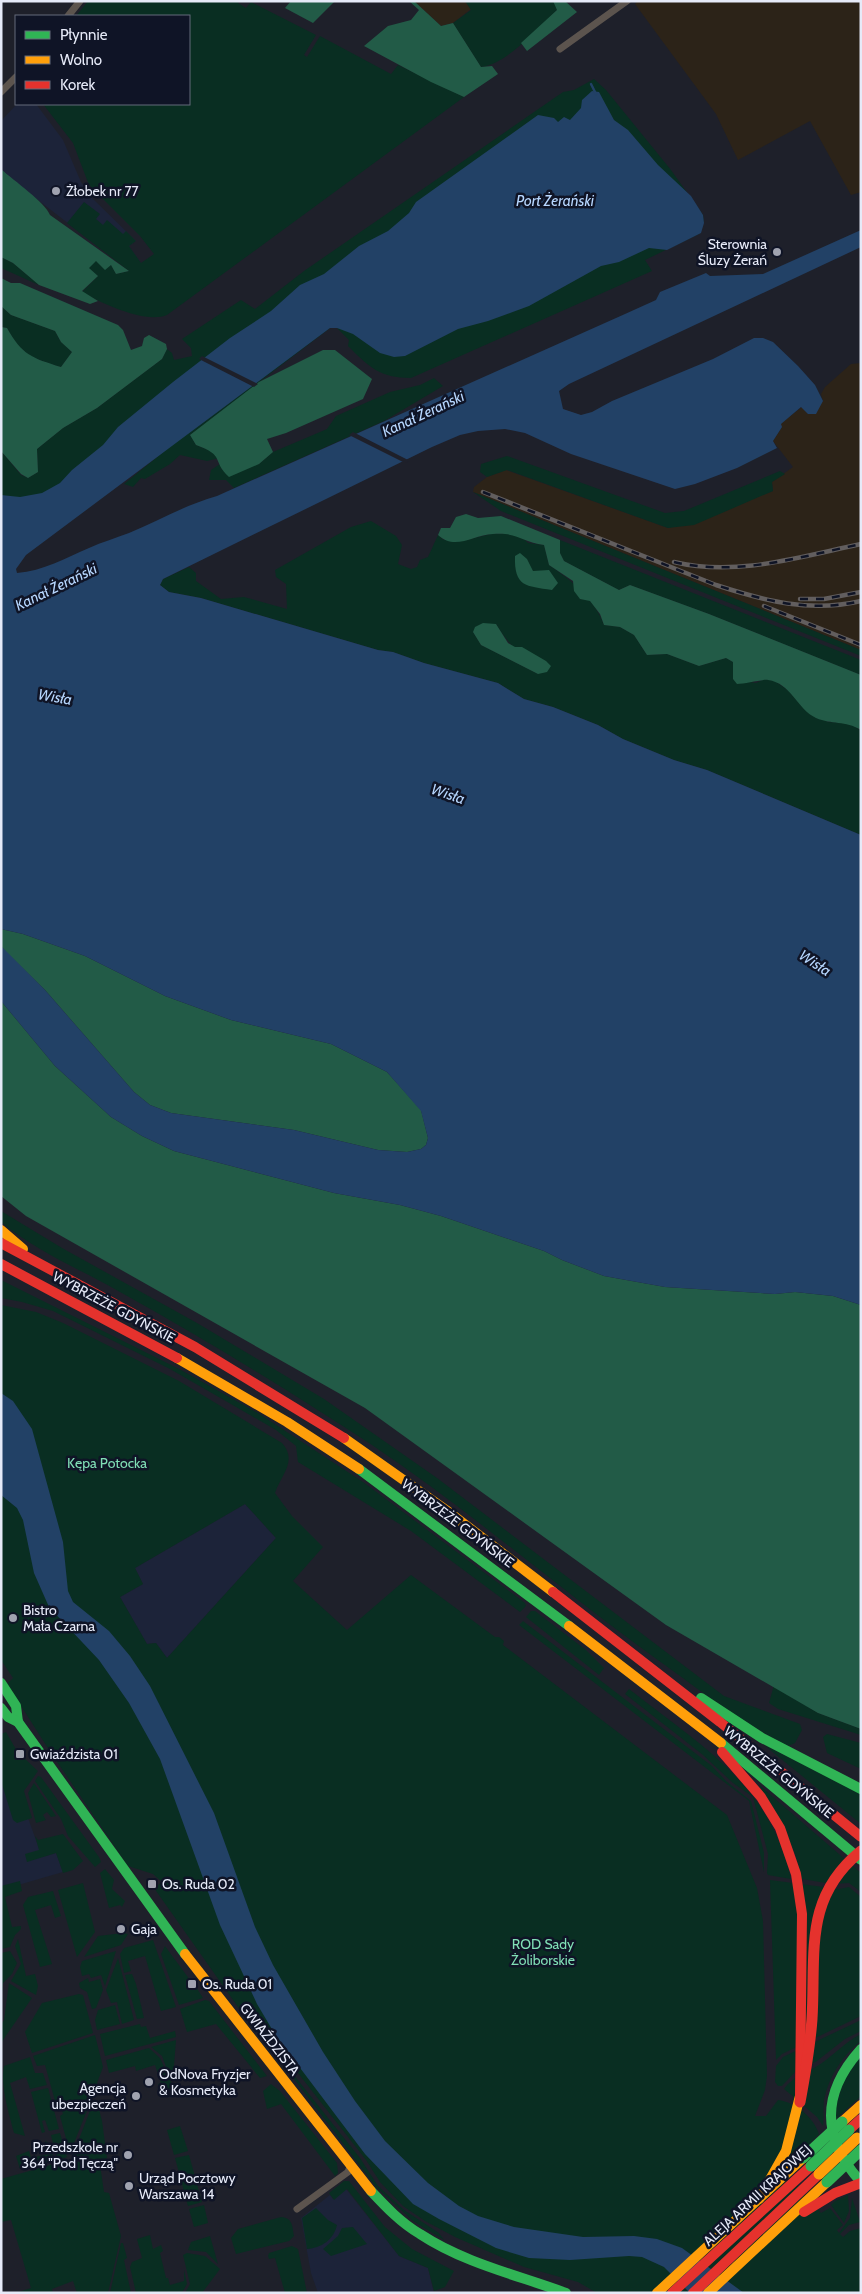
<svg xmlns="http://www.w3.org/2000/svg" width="862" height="2294" viewBox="0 0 862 2294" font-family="Cabin,sans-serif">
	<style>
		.built { fill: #1c2339 }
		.industrial { fill: #2c2318 }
		.green { fill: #092e22; fill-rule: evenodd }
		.forest { fill: #225b47 }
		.water { fill: #224166 }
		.pier { fill: #1e202a }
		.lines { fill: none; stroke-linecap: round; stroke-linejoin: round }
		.stream { stroke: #224166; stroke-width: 2.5 }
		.street { stroke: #5c544e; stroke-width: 7 }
		.fast { stroke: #30b455; stroke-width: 10 }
		.slow { stroke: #ff9f0a; stroke-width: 10 }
		.jam { stroke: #e5322d; stroke-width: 10 }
		.rail-casing { stroke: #625e5e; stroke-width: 4.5 }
		.rail { stroke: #0f1426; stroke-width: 2.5; stroke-dasharray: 8; stroke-linecap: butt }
		.fast-bridge { stroke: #30b455; stroke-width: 11 }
		.slow-bridge { stroke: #ff9f0a; stroke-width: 11 }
		.jam-bridge { stroke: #e5322d; stroke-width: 11 }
		.poi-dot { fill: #a0a3b0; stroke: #0f1426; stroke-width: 2 }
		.labels { text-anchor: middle; stroke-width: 5; stroke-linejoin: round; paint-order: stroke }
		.poi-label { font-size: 14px; fill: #e6eaf8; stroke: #0f1426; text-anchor: start }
		.street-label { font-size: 14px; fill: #e6eaf8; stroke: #0f1426 }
		.park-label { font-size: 14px; fill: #80dfb6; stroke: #0f1426 }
		.water-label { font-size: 15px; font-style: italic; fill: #b7d7ff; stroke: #0f1426 }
	</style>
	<rect width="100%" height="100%" fill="#1e202a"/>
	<g class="built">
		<polygon points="17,104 36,104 63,140 81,182 92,198 136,241 129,246 141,263 130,271 16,183 1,169 1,121"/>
		<polygon points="245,1504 276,1538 167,1658 156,1643 147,1644 120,1597 143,1584 135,1568"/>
		<polygon points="1,1750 7,1759 42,1857 56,1853 63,1872 1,1890"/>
		<polygon points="346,2189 399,2256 428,2268 434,2293 318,2293 311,2273 301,2218 330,2195 333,2199"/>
	</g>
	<g class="industrial">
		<polygon points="414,1 465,1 471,9 453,23 441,26"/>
		<polygon points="638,1 861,1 861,192 851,195 810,121 738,160 716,114 635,4"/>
		<polygon points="861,363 861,650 473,492 474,487 487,477 506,470 668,528 773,491 772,482 793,467 773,441 782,427 780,424 802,407 808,414 823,401 821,394 825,387 851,364"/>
	</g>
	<g class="green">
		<path d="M 88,1 L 240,1 L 238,3 L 246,8 L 251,2 L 316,35 L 304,55 L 307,57 L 320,36 L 391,74 L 398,65 L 464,97 L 167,315 C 145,324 101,303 82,292 L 98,276 L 88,268 L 96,260 L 111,265 L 116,274 L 129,271 L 67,223 L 84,202 L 100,214 L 96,219 L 103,225 L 107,220 L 123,234 L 126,231 L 136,241 L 129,246 L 141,263 L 154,254 L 140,236 L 89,185 L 73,143 L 43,104 L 189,104 L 189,16 L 76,16 Z"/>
		<path d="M 465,1 L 553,1 L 558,9 C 539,27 506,65 481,67 L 453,23 L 471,10 Z"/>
		<polygon points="594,79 606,90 671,170 703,215 704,223 687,198 443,257 52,497 1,500 1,451 21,475 28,478 38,472 37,449 63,428 97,408 162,359 167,349 172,353 174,360 192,356 191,348 182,339 241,300 255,309 304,271 563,92 574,90"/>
		<path d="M 701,233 L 645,260 L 652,271 L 411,378 C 380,378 369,367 348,346 L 349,340 L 337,328 L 330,328 L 190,435 L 196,445 L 211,451 L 219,458 L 207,461 L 180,455 L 170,464 L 145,479 L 141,478 L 133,487 L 124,484 L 317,327 L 412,314 Z"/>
		<polygon points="1,257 13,263 39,285 1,268"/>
		<path d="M 1,306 L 11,315 L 55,331 L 61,342 L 72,352 L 61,367 C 32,358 22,356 7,328 L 1,327 Z"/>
		<polygon points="434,378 443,386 384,421 234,488 226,480 209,480 211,470 220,464 222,470 259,464 273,452 327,429 336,416 390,392 420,385"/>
		<polygon points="507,456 665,513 684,511 780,471 785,474 772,482 773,491 694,525 668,528 507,470 487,477 480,472 481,464"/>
		<polygon points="473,492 861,650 861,656 501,511"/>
		<path d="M 371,521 L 396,536 L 402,545 L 398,564 L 411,569 L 417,567 L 420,560 L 428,557 L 438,535 L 444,540 L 470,539 L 491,534 L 514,534 L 522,537 L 528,543 L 544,545 L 549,565 C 572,581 594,598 604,625 L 620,627 L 634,635 L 647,655 L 667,654 L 699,666 L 726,658 L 733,662 L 733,679 L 756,683 L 765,679 L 775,681 L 789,691 L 800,704 L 828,722 L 849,723 L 860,730 L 861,835 L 707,770 L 674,760 L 623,739 L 598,725 L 553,707 L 524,699 L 498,683 L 424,663 L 393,652 L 378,650 L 201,598 L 169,592 L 160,585 L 163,579 L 189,567 L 196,573 L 196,581 L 221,599 L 244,597 L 287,609 L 286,584 L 276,577 L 275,570 L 351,527 ZM 496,624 C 507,643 523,657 538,674 L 481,645 L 473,632 Z"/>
		<polygon points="560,540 861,660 861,675 709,614 630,585 619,590 564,561 560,553"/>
		<path d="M 1,1211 L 62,1248 L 197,1323 L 324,1399 L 437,1478 L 724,1696 L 800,1724 L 802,1730 L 795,1743 L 788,1746 C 747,1725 710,1698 673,1671 C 571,1599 476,1515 372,1445 C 290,1391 206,1340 120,1292 C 80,1269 37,1252 1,1222 Z"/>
		<polygon points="1,1280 181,1370 258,1413 363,1482 525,1603 526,1606 520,1612 411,1531 298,1462 296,1446 276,1430 170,1369 53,1311 22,1302 1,1298"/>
		<path d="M 1,1305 L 36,1312 L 63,1323 L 179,1381 L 282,1443 C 298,1461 281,1475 275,1493 L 292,1516 L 323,1547 L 293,1581 L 347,1630 L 411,1575 L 495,1637 L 499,1637 L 504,1641 L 503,1645 L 727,1815 L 757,1888 L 763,1921 L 767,2076 L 765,2090 L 755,2116 L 766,2116 L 778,2100 C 796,2102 814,2118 819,2134 L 784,2170 L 821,2213 L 830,2208 L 843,2225 L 837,2230 L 839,2233 L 850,2218 L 852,2198 L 860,2222 L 849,2225 L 840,2234 L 843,2237 L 850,2231 L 861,2228 L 861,2293 L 597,2293 L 578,2282 L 524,2267 L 455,2237 L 425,2221 L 403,2206 L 380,2182 L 366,2160 L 287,2059 L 256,2014 L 245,2017 L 154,1888 L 162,1882 L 153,1874 L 128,1866 L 51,1753 L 7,1684 L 13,1678 L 1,1660 ZM 245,1504 L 276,1538 L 167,1658 L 156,1643 L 147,1644 L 120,1597 L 143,1584 L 135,1568 Z"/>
		<polygon points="531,1611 535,1611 586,1650 604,1668 599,1675 526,1617"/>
		<polygon points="523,1621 712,1766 726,1781 751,1801 764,1853 764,1872 749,1801 519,1625"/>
		<polygon points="774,1685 818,1713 861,1729 861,1735 778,1709 769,1703"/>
		<path d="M 629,1689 C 700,1745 770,1784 791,1879 L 768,1875 L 767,1873 L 768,1854 L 753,1797 L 733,1783 L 703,1755 L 625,1694 Z"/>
		<polygon points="6,1732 21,1758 23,1757 38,1771 24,1791 32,1818 17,1823 13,1820 1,1781 1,1734"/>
		<polygon points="827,1734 861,1743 861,1769 827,1753 823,1737"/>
		<polygon points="764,1745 861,1793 861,1824"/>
		<polygon points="38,1776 41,1777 99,1857 101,1862 95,1867 68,1836 61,1819 35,1781"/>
		<polygon points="34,1783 56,1816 51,1817 47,1812 43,1815 46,1820 36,1823 28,1793"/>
		<polygon points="759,1785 861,1873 861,1892 849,1883 832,1884 802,1879 795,1853"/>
		<polygon points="63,1834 83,1861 73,1870 63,1873 56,1853 27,1862 25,1854 39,1850 35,1836 38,1840"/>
		<polygon points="105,1869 114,1880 112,1889 125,1901 122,1907 120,1905 109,1908 100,1873"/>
		<polygon points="770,1880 839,1889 849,1887 861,1897 861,2016 782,2054 776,2060"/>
		<polygon points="20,1881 22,1891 5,1897 12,1927 21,1926 21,1929 15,1935 10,1947 1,1949 1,1886"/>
		<polygon points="83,1883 95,1932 77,1957 58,1890"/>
		<polygon points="53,1891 61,1916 55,1918 51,1905 35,1910 52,1964 40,1967 23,1905 28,1897"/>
		<polygon points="123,1933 128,1934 121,1945 84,1957 98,1936"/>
		<polygon points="18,1939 26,1976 35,1974 38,1986 36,1995 11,1981 21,1964 15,1946"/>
		<polygon points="153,1940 176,2007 161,2011 145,1956 128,1961 131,1971 124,1973 120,1954 124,1948"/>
		<polygon points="165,1946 190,1980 188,1982 194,1988 196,1987 203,1998 179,2005 161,1954"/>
		<polygon points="10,1951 17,1963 12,1974 3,1983 1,2004 1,1953"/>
		<polygon points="116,1951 105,1986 101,1975 91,1978 89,1974 82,1976 80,1967 82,1961"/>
		<polygon points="118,1958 134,2020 122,2024 117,2002 111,2003 106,1990"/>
		<polygon points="132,1974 136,1984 144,2018 137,2019 125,1975"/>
		<polygon points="88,1978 89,1982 100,1979 103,1990 96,2008 92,2009 87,1992 80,1988 79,1983"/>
		<polygon points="9,1983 32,1998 1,2043 1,2025 4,2020"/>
		<polygon points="79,1994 83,1995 93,2033 32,2053 25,2032 42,2003"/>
		<polygon points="205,2000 209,2001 267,2076 260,2078 216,2024 187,2032 180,2009"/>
		<polygon points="115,2005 120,2024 97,2030 95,2020 98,2010"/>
		<polygon points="253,2018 277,2054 360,2158 378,2186 404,2210 439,2233 444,2240 413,2221 376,2187 257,2030"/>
		<polygon points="861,2020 861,2031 845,2039 817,2061 796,2071 782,2086 778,2086 775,2082 776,2066 783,2057"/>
		<polygon points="140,2024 141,2027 146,2026 150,2038 175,2031 176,2037 105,2056 100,2034"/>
		<path d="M 861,2034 L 861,2041 C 842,2056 829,2076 824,2100 C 823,2108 824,2119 823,2126 L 817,2117 L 784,2089 C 793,2076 806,2073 819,2065 C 834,2055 845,2042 861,2034 Z"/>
		<polygon points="95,2035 103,2067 91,2099 57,2108 45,2065 37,2066 33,2056"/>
		<polygon points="176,2040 173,2078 169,2075 162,2056 151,2047"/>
		<polygon points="149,2048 160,2058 174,2089 160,2092 158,2084 161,2083 155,2065 136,2071 135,2066 109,2073 106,2060"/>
		<path d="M 30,2057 L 35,2073 L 43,2073 L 47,2085 L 30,2089 L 26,2077 L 10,2083 L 25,2136 L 14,2133 C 9,2113 0,2086 4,2066 Z"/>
		<path d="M 861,2057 L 861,2096 L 836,2119 C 835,2096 845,2073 861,2057 Z"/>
		<polygon points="271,2084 280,2091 337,2163 338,2173 335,2176 281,2104 267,2109 263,2091"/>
		<polygon points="48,2088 59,2129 49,2131 45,2120 42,2121 45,2132 42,2133 31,2092"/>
		<polygon points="97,2102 102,2121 107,2158 101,2161 72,2157 93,2103"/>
		<polygon points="90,2103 70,2153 60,2116 63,2114 62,2111"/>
		<polygon points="180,2126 188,2151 174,2155 167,2130"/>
		<polygon points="60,2133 67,2157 57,2160 51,2135"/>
		<polygon points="45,2141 50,2144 54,2161 20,2169 16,2156 29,2151 31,2158 48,2154"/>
		<polygon points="189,2155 202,2202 188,2206 175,2158"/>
		<polygon points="68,2160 100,2165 104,2192 109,2193 121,2236 108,2293 77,2293 73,2281 52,2289 53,2293 15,2293 31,2288 11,2220 1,2222 1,2179"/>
		<polygon points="344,2181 349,2181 385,2227 412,2249 454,2271 445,2287 434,2291 428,2268 399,2256 347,2189 334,2200 329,2193"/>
		<polygon points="848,2195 849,2211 844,2223 831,2205 835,2201"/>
		<polygon points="204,2205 208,2223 194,2227 189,2209"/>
		<path d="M 316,2208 L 328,2220 L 337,2225 C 334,2239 322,2248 307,2249 L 302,2218 Z"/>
		<path d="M 281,2217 C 293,2218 292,2226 294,2236 L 289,2241 L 236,2254 L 231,2238 L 238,2229 Z"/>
		<polygon points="353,2227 367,2244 331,2256 323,2249 338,2236 342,2228"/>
		<polygon points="150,2235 153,2249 161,2245 163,2251 160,2253 166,2278 168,2278 170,2285 184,2281 184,2270 187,2284 182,2293 136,2293 130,2267 132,2262 142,2258 137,2239"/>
		<polygon points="210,2236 218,2264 206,2252 188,2250 191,2242"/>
		<polygon points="121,2243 123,2243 127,2258 124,2260 131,2293 110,2293"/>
		<polygon points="292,2246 298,2249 307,2293 285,2293 275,2258 269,2259 268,2256 269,2253"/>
		<polygon points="187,2253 205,2256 220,2269 202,2293 185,2293 190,2284 183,2255"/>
	</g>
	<g class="forest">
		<polygon points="291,1 335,1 313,23 285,8"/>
		<polygon points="409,1 414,1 441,26 453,23 481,67 492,66 498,74 464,97 431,82 364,46 388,26 411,20 419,10"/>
		<polygon points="553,1 565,1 577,12 527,51 521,43 557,10"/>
		<path d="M 1,169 C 14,181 45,202 50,215 L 129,271 L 116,274 L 111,265 L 105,270 L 96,261 L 89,268 L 98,276 L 82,291 L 98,301 L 90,304 L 39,285 L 13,263 L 1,257 Z"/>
		<path d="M 1,278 L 11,283 L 20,283 L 118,325 L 123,330 L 131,350 L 142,346 L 144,338 L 149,335 L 166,344 L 167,349 L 162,359 L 97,408 L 63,428 L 37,449 L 38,472 L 28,478 L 21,474 L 1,451 L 1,327 L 7,328 C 22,355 32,358 61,367 L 72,352 L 61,342 L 55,331 L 11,315 L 1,306 Z"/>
		<path d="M 323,350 L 335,350 L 372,379 L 363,399 L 286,433 L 267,439 L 273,452 L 259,464 L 229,477 C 211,460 226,456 196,445 L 190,435 L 259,382 Z"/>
		<path d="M 466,514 L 478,518 L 501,516 L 560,540 L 560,553 L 564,561 L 619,590 L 630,585 L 709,614 L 861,675 L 861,730 C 845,720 832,725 816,718 C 797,709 791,683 768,680 C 764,679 745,684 737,684 L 733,679 L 733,662 L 726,658 L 699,666 L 667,654 L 647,655 L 634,635 L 620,627 L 604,625 L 600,614 L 590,601 L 580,599 L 574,591 L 573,581 L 549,565 L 544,545 C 522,542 518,532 493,534 C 473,535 455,551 438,535 L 441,528 L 450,528 L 456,517 Z"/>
		<path d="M 520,553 L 527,559 L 533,571 L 549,570 L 558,583 L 552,590 C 526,586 514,587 515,556 Z"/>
		<polygon points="483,623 496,624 508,643 515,647 522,647 546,661 551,666 547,672 538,674 481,645 473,632 475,627"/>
		<polygon points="1,929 23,934 85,956 165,996 231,1020 331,1044 387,1072 421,1110 428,1138 426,1145 421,1149 407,1152 378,1150 294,1130 171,1113 150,1105 134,1092 45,990 6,952 1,946"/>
		<polygon points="1,1001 55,1066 111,1117 142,1136 174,1151 334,1193 400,1205 441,1216 544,1251 562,1260 604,1276 665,1287 775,1294 795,1292 833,1296 861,1305 861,1729 818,1713 666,1625 365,1408 26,1216 1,1196"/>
	</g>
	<g class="water">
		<path d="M 592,91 L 599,92 L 614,120 L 628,130 L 658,165 L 691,196 L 703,215 L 704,223 L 701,233 L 667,250 L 649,248 L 619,262 L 601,266 L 529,306 L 488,321 L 458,329 L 405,356 L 394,357 L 380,353 L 353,334 L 337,328 L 330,328 L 26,555 L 16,569 L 17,573 C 43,571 66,558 89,548 C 102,542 116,538 129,533 C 158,521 185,505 217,496 L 625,314 L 656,300 L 660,292 L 706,273 L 710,276 L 763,274 L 861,230 L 861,247 L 569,384 L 559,391 L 563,409 L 581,415 L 592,412 L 612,401 L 713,359 L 754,338 L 763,338 L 773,342 L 798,366 L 815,385 L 823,401 L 816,414 L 808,414 L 801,407 L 781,424 L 782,427 L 773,441 L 777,448 L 737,468 L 695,484 L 675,489 L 571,454 L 525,433 L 505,429 L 478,431 L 460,435 L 432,447 L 163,579 L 160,585 L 169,592 L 201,598 L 378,650 L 393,652 L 424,663 L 498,683 L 524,699 L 553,707 L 598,725 L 623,739 L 674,760 L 707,770 L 861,835 L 861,1305 L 833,1296 L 795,1292 L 775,1294 L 665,1287 L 604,1276 L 562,1260 L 544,1251 L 441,1216 L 400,1205 L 334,1193 L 174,1151 L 142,1136 L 111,1117 L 55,1066 L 1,1001 L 1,946 L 45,990 L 134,1092 L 150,1105 L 171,1113 L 294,1130 L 378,1150 L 407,1152 L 421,1149 L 426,1145 L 428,1138 L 421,1111 L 387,1072 L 331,1044 L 231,1020 L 165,996 L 85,956 L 23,934 L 1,929 L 1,495 L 20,497 L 42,493 L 60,483 L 72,470 L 103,445 L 118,427 L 173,382 L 230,338 L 271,311 L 300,285 L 324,274 L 359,246 L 388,231 L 409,213 L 416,202 L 538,115 L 554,118 L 558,122 L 564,117 L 570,120 L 581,108 L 582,100 Z"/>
		<polygon points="1,1393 13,1401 32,1429 63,1542 68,1591 73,1602 109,1631 130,1656 150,1686 214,1813 255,1927 273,1965 323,2052 355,2101 385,2141 428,2183 459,2206 478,2216 514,2227 583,2237 634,2236 657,2239 682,2248 744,2293 690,2293 664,2267 642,2257 629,2256 570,2260 529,2258 496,2248 439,2219 413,2204 365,2154 276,2036 257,2004 220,1925 160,1759 129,1703 99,1660 49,1607 34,1573 23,1520 17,1508 1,1495"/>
	</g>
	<g class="pier">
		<polygon points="202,356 258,384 254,387 199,359"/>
		<polygon points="353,432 410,461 405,463 349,435"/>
	</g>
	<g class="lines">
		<polyline class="stream" points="591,84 596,94"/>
		<g class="street">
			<polyline points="68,16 80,1"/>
			<polyline points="560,49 627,1"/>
			<polyline points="1,92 16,77"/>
			<polyline points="297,2209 348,2172 351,2165"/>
		</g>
		<g class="fast">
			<polyline points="359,1469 569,1626"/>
			<polyline points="1,1683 16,1706 18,1722"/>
			<polyline points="701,1698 762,1738 861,1789"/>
			<polyline points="1,1708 8,1717 18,1722 185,1954"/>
			<polyline points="721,1743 861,1860"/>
			<path d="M 861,2049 C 821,2093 821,2138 861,2182"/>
			<path d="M 371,2191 C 386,2207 401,2223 420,2234 C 464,2263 517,2275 566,2293"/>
		</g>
		<g class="slow">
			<polyline points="1,1230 23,1249"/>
			<polyline points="177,1358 287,1422 359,1469"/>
			<polyline points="344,1438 446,1510 553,1592"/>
			<polyline points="569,1626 721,1743"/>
			<polyline points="185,1954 371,2191"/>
			<polyline points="842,2122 861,2105"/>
			<polyline points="759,2199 786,2151 800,2096"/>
			<polyline points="657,2293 803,2158"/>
			<polyline points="708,2293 827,2182"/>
		</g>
		<g class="jam">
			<polyline points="1,1243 195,1347 344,1438"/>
			<polyline points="1,1264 177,1358"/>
			<polyline points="553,1592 720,1722 861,1837"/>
			<polyline points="722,1752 761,1797 780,1828 796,1874 802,1914 800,2096"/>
			<polyline points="849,2130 861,2119"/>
			<polyline points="804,2212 835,2193 861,2183"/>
			<polyline points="672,2293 811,2166"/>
			<polyline points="693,2293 819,2174"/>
		</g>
		<g class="rail-casing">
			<g id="rail">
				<path d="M 483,492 L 716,585 C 765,601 810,613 861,601"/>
				<path d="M 674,562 C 736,577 799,557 861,544"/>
				<polyline points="800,599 824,599 861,592"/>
				<polyline points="764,606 861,645"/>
			</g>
		</g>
		<use href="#rail" class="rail"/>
		<g class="fast-bridge">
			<polyline points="803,2158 842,2122"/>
			<polyline points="811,2166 849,2130"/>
			<polyline points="827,2182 861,2150"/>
		</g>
		<polyline class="slow-bridge" points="819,2174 857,2138"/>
		<path class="jam-bridge" d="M 800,2102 C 805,2075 810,2047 812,2019 C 816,1952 803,1898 861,1851"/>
	</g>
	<g class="poi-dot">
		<circle cx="56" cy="191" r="5"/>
		<circle cx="777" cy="252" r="5"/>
		<circle cx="13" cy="1618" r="5"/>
		<rect x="15" y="1749" width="10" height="10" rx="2.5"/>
		<rect x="147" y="1879" width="10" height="10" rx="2.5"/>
		<circle cx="121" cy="1929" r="5"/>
		<rect x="187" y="1979" width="10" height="10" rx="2.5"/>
		<circle cx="149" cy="2082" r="5"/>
		<circle cx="136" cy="2096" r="5"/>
		<circle cx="128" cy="2155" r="5"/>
		<circle cx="129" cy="2186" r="5"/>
	</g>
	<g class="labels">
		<g class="poi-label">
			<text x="66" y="196">Żłobek nr 77</text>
			<text x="767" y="249" text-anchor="end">Sterownia<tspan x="767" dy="16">Śluzy Żerań</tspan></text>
			<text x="23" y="1615">Bistro<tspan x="23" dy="16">Mała Czarna</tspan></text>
			<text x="30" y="1759">Gwiaździsta 01</text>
			<text x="162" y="1889">Os. Ruda 02</text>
			<text x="131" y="1934">Gaja</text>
			<text x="202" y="1989">Os. Ruda 01</text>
			<text x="159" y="2079">OdNova Fryzjer<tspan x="159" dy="16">&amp; Kosmetyka</tspan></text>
			<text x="126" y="2093" text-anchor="end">Agencja<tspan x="126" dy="16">ubezpieczeń</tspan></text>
			<text x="118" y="2152" text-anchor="end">Przedszkole nr<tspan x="118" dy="16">364 "Pod Tęczą"</tspan></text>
			<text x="139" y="2183">Urząd Pocztowy<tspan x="139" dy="16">Warszawa 14</tspan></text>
		</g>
		<g class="street-label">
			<text transform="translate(114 1307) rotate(28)" y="5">WYBRZEŻE GDYŃSKIE</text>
			<text transform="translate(458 1523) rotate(37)" y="5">WYBRZEŻE GDYŃSKIE</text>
			<text transform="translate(779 1772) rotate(39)" y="5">WYBRZEŻE GDYŃSKIE</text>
			<text transform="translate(270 2039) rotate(52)" y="5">GWIAŹDZISTA</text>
			<text transform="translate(757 2195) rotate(-43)" y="5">ALEJA ARMII KRAJOWEJ</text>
		</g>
		<g class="park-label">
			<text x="107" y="1468">Kępa Potocka</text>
			<text x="543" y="1949">ROD Sady<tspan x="543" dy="16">Żoliborskie</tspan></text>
		</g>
		<g class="water-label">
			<text x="555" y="206">Port Żerański</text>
			<text transform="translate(423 414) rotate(-25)" y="5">Kanał Żerański</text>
			<text transform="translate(56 587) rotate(-26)" y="5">Kanał Żerański</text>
			<text transform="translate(55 697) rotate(10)" y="5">Wisła</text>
			<text transform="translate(448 794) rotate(19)" y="5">Wisła</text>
			<text transform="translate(815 963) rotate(33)" y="5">Wisła</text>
		</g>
	</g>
	<rect width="862" height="2294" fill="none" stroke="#e6eaf8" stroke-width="5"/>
	<rect x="15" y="15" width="175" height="90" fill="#0f1426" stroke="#656a7a"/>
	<rect x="25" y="31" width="25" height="8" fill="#30b455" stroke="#656a7a"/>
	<text x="60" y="40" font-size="15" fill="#e6eaf8">Płynnie</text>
	<rect x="25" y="56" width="25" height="8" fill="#ff9f0a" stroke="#656a7a"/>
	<text x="60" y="65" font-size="15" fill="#e6eaf8">Wolno</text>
	<rect x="25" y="81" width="25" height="8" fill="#e5322d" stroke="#656a7a"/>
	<text x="60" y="90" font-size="15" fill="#e6eaf8">Korek</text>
</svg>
